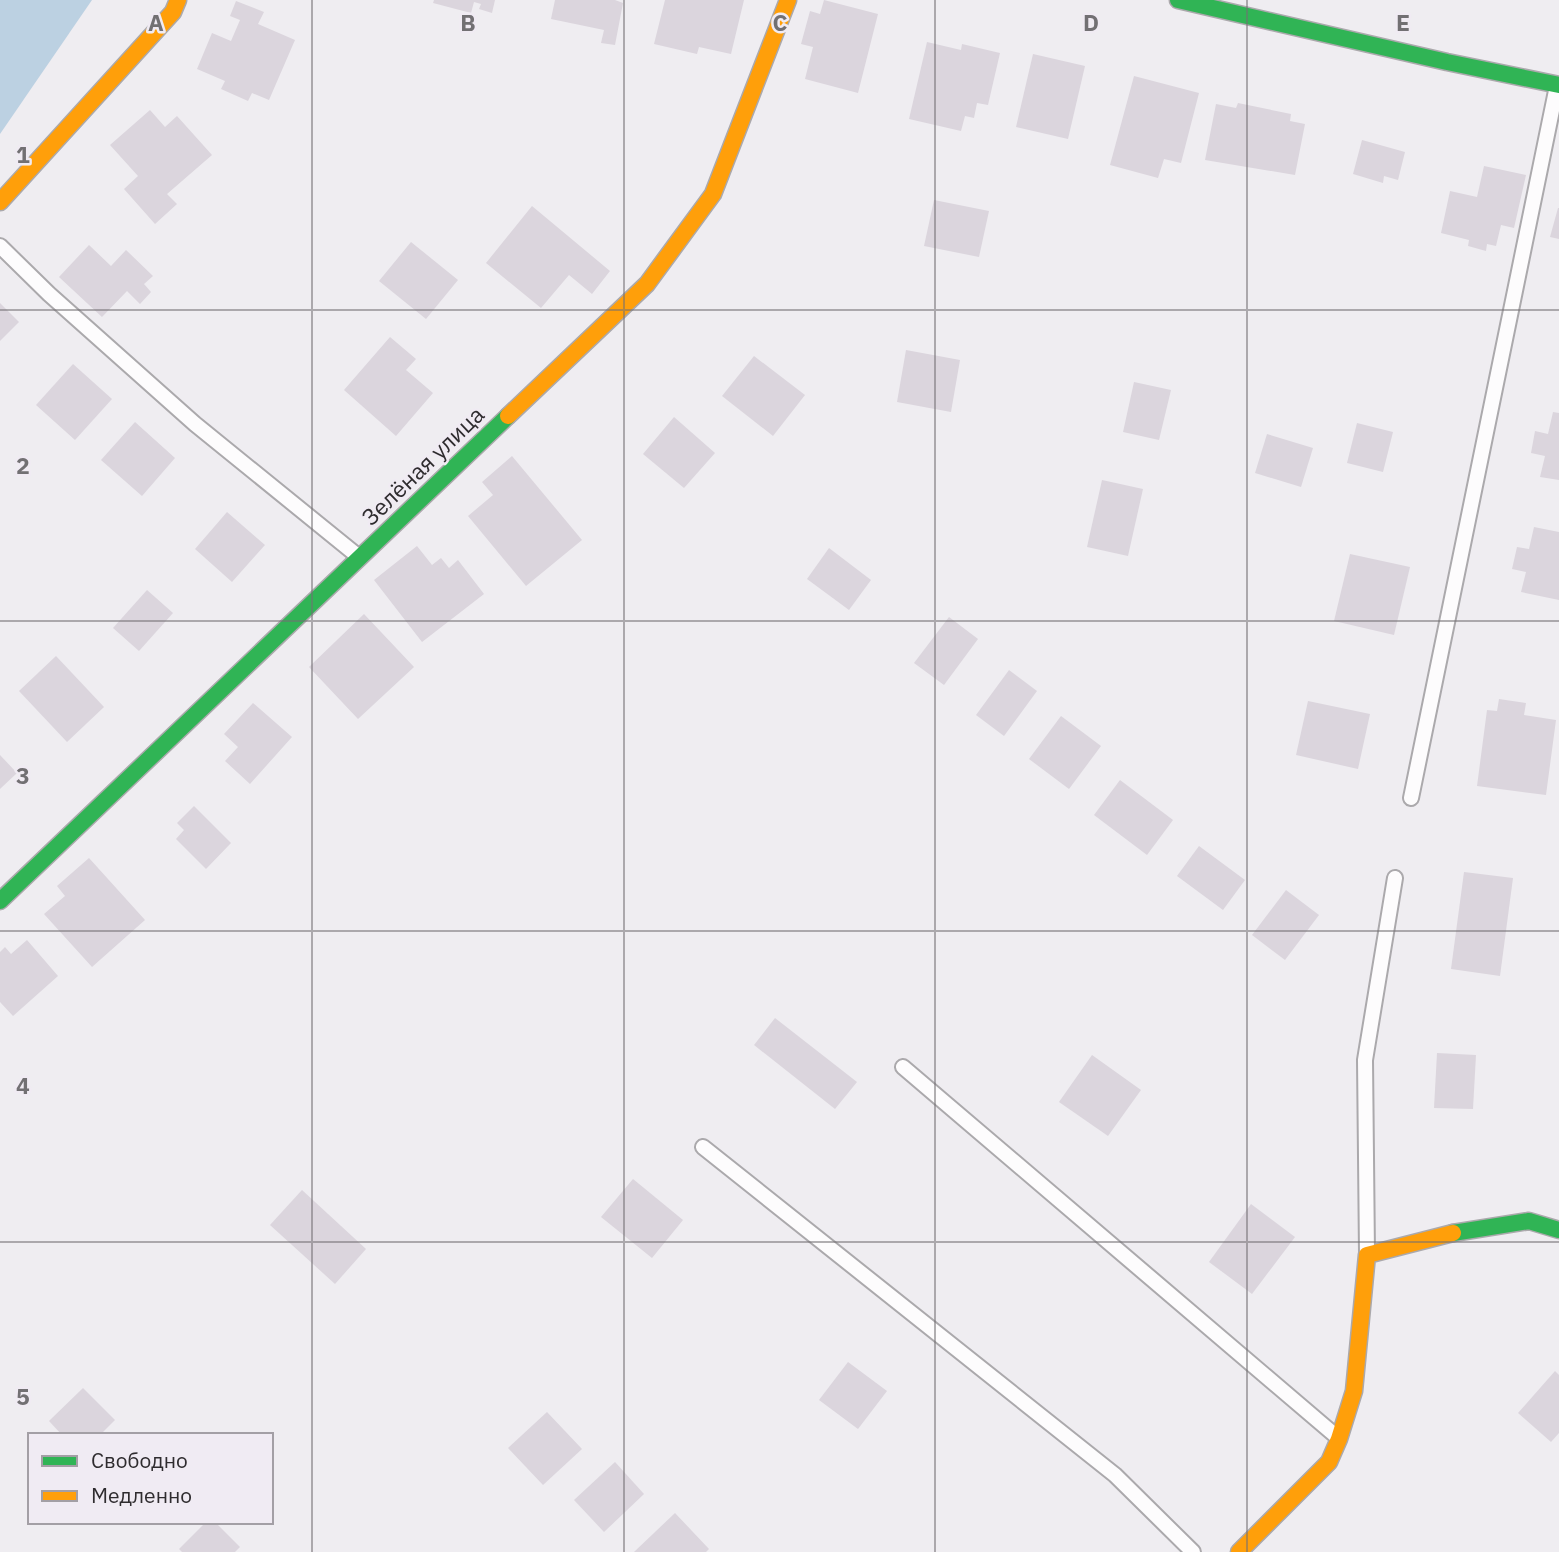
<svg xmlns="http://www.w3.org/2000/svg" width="1559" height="1552" viewBox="0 0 1559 1552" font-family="'IBM Plex Sans',sans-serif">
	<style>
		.water { fill: #bcd1e2 }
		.building { fill: #dbd5dd }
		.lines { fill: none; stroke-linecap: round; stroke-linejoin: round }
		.lane-casing { stroke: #aba9ac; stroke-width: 18 }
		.fast-casing { stroke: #aba9ac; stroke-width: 19 }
		.slow-casing { stroke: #aba9ac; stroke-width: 19 }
		.lane { stroke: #fdfcfd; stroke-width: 14 }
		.fast { stroke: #30b455; stroke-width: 16 }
		.slow { stroke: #ff9f0a; stroke-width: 16 }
		.grid { fill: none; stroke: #727073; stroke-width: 2; stroke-opacity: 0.55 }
		.labels { text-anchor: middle; stroke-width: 5; stroke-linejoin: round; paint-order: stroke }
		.street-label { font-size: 23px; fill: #2f2c2f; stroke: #f0ebf3 }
		.grid-label { font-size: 23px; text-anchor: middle; font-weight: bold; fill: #727073; stroke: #f0ebf3; stroke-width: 5; stroke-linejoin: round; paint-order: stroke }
	</style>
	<rect width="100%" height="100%" fill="#efedf1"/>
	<polygon class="water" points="0,0 92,0 0,134"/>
	<g class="building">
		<polygon points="434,0 495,0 492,13 479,9 481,4 474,2 471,13 433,3"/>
		<polygon points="555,0 615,0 623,3 615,45 601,43 604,30 551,19"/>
		<polygon points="665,0 744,0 731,54 699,47 697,54 654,44"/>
		<polygon points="824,0 878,14 858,93 805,79 813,47 801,44 810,11 820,14"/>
		<polygon points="236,1 264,12 258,24 295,40 269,100 252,93 248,101 221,89 225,81 197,69 212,33 231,41 240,20 230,16"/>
		<polygon points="927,42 961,50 962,44 1000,53 988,105 977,103 974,118 965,116 961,131 909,119"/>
		<polygon points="1033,54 1085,66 1068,139 1016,127"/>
		<polygon points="1134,76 1199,93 1181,163 1164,159 1158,178 1110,165"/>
		<polygon points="1238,103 1291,114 1290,121 1305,124 1295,175 1205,160 1216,104 1236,108"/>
		<polygon points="150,110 165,127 177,116 212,155 167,194 177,204 155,224 124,189 138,176 110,145"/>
		<polygon points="1362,140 1405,152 1398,180 1384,176 1383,183 1353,174"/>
		<polygon points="1484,166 1526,175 1514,228 1501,225 1496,246 1487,244 1486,251 1468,246 1469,240 1441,233 1450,191 1477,197"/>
		<polygon points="934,200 989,211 979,257 924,246"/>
		<polygon points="532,206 610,271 592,294 569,275 541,308 486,263"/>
		<polygon points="1558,208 1559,208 1559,239 1550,237"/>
		<polygon points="411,242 458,280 426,319 379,281"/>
		<polygon points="89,245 111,266 126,250 153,276 144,284 151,292 140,304 127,291 102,317 59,277"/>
		<polygon points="0,303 19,322 0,341"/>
		<polygon points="390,337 416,359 406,370 433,393 396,436 344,390"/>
		<polygon points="906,350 960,360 951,412 897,402"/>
		<polygon points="754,356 805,395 773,436 722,396"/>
		<polygon points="73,364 112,399 75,440 36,405"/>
		<polygon points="1134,382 1171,390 1159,440 1123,432"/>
		<polygon points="1553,412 1559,413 1559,480 1540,477 1545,456 1531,453 1535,431 1548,434"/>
		<polygon points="674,417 715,453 684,488 643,454"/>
		<polygon points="135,422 175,458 142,496 101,460"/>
		<polygon points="1357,423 1393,432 1383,472 1347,463"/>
		<polygon points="1267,434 1313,448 1301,487 1255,473"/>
		<polygon points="512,456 582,540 526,586 468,516 493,495 482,482"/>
		<polygon points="1102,480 1143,489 1128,556 1087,547"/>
		<polygon points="227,512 265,545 232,582 195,549"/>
		<polygon points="1534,527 1559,532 1559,600 1521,592 1526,572 1512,569 1517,547 1529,549"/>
		<polygon points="417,546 432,565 441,558 449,568 458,560 484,594 422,642 374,580"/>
		<polygon points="829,548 871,580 849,610 807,579"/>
		<polygon points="1350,554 1410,567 1394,635 1334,621"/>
		<polygon points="147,590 173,613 139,651 113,628"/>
		<polygon points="364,614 414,667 358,719 309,667"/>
		<polygon points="949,617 978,639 944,685 914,663"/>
		<polygon points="56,656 104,707 67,742 19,691"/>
		<polygon points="1009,670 1037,691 1004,736 976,715"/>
		<polygon points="1499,699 1526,703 1524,715 1556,720 1546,795 1477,786 1487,710 1497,711"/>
		<polygon points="1308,701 1370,714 1358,769 1296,755"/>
		<polygon points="253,703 292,737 250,784 225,761 238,747 224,734"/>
		<polygon points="1061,716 1101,746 1069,789 1029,759"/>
		<polygon points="0,755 17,773 0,789"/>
		<polygon points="1120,780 1173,820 1147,855 1094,815"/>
		<polygon points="194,806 231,843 206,869 176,839 184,830 177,823"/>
		<polygon points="1199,846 1245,880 1223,910 1177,876"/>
		<polygon points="89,858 145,920 92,967 44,914 65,896 57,886"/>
		<polygon points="1464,872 1513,878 1500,976 1451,969"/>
		<polygon points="1286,890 1319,915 1285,960 1252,935"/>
		<polygon points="27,940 58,976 13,1016 0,1002 0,952 5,947 11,954"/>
		<polygon points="775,1018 857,1082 835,1109 754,1045"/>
		<polygon points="1437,1053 1476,1055 1473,1109 1434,1108"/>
		<polygon points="1092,1055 1141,1090 1108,1136 1059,1102"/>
		<polygon points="633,1179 683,1220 652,1258 601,1217"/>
		<polygon points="302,1190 366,1249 335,1284 270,1225"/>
		<polygon points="1251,1204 1295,1237 1252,1294 1209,1262"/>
		<polygon points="848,1362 887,1391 858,1429 819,1400"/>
		<polygon points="1555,1371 1559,1375 1559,1433 1551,1442 1518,1413"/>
		<polygon points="83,1388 115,1420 100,1435 62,1435 49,1421"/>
		<polygon points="547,1412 582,1449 543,1485 508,1448"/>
		<polygon points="615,1462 644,1494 604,1532 574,1500"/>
		<polygon points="675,1513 709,1549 706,1552 634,1552"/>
		<polygon points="206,1522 215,1522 240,1547 235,1552 182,1552 179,1549"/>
	</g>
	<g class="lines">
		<g class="lane-casing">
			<g id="lane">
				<polyline points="0,246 49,294 195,424 359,557"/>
				<polyline points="1411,798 1557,86"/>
				<polyline points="903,1067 1336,1436"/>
				<polyline points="703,1147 1115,1475 1193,1552"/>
				<polyline points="1367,1254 1365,1060 1395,878"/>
			</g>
		</g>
		<g class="fast-casing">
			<g id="fast">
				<polyline points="1178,0 1447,62 1559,85"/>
				<polyline points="0,901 508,416"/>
				<polyline points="1453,1233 1529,1221 1559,1230"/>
			</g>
		</g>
		<g class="slow-casing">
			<g id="slow">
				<polyline points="0,202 173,12 178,0"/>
				<polyline points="508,416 647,284 713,194 788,0"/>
				<polyline points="1239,1552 1329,1462 1339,1439 1354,1391 1367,1255 1453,1233"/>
			</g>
		</g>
		<use href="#lane" class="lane"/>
		<use href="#fast" class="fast"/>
		<use href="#slow" class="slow"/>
	</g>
	<path class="grid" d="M 312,0 L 312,1552M 624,0 L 624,1552M 935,0 L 935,1552M 1247,0 L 1247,1552M 0,310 L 1559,310M 0,621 L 1559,621M 0,931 L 1559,931M 0,1242 L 1559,1242"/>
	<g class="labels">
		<g class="street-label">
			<text transform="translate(423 466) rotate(-44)" y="8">Зелёная улица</text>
		</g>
	</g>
	<g class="grid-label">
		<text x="156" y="31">A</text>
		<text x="468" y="31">B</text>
		<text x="780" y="31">C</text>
		<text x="1091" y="31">D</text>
		<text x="1403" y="31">E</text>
		<text x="23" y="163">1</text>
		<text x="23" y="474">2</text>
		<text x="23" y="784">3</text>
		<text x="23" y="1094">4</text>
		<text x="23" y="1405">5</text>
	</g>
	<rect x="28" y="1433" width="245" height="91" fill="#f0ebf3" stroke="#a39fa5" stroke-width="2"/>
	<rect x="42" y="1456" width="35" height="10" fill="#30b455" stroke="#a39fa5" stroke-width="2"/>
	<text x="91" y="1468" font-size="21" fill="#2f2c2f">Свободно</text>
	<rect x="42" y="1491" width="35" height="10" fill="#ff9f0a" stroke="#a39fa5" stroke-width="2"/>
	<text x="91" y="1503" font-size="21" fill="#2f2c2f">Медленно</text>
</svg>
